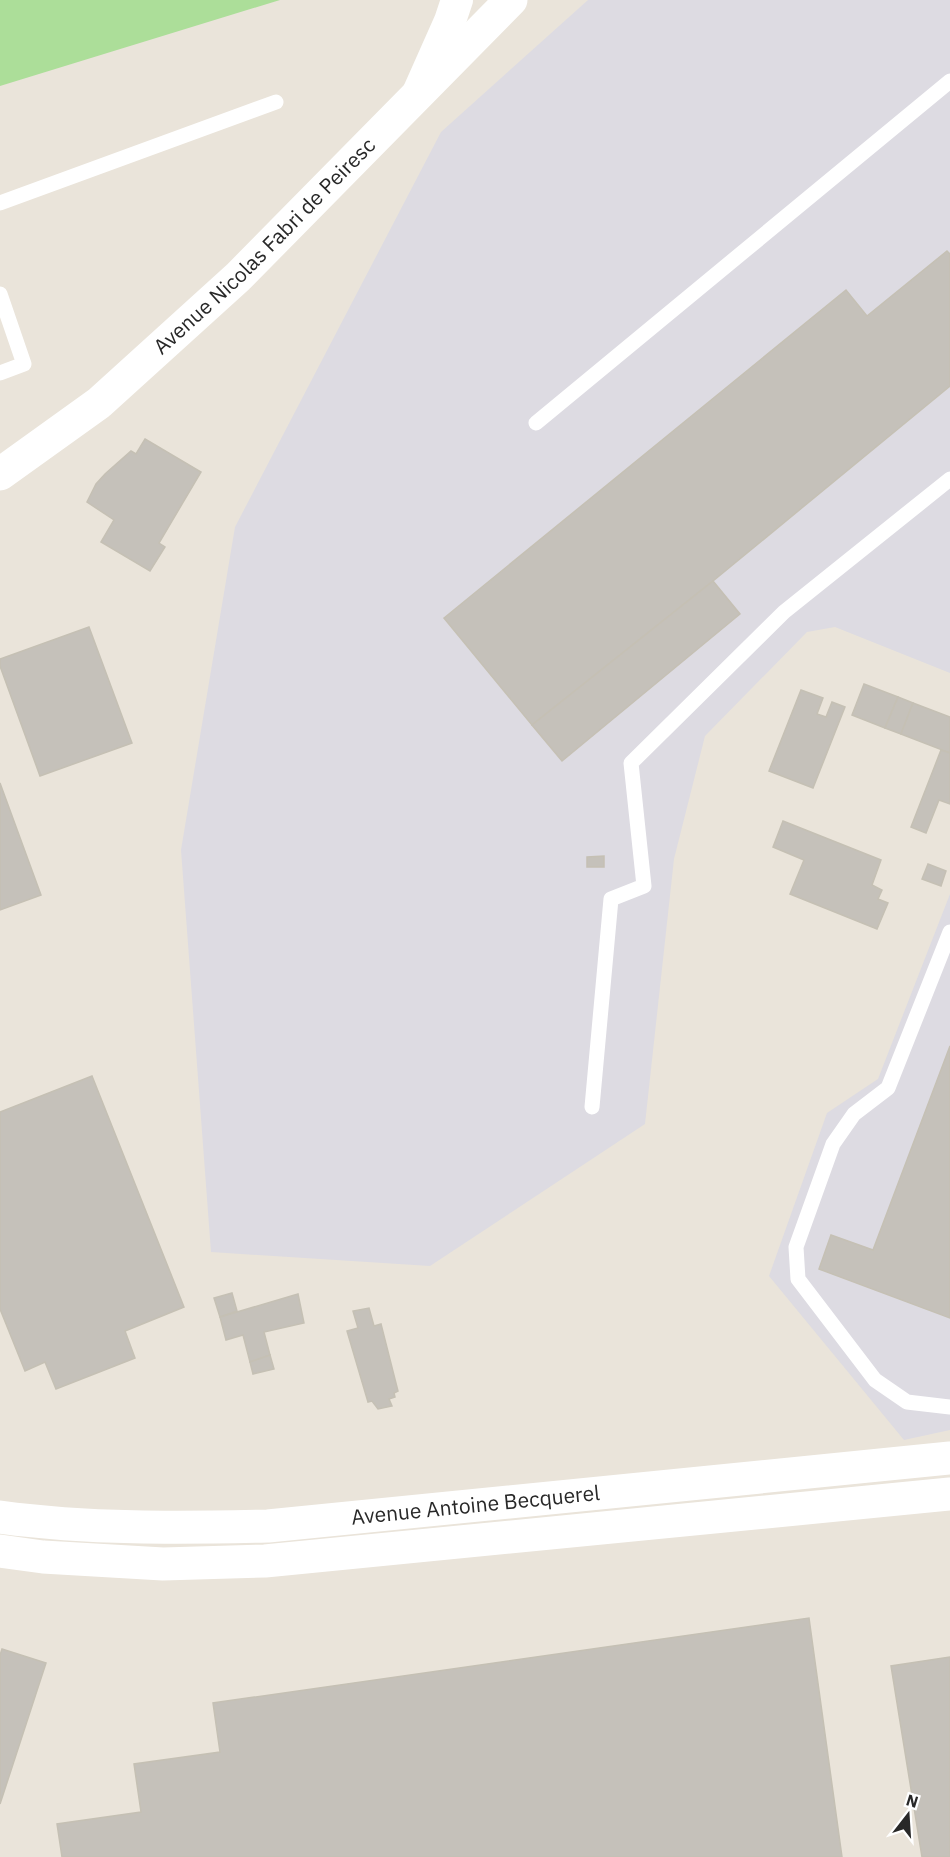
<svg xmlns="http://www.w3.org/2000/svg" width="950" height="1857" viewBox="0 0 950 1857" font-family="'IBM Plex Sans',sans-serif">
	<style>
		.industrial { fill: #dddbe2 }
		.green { fill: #acde99 }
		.building { fill: #c5c1ba; stroke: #c5c0b4; stroke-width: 1.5 }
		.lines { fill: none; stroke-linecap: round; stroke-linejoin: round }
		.lane { stroke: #fff; stroke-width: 15 }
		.street { stroke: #fff; stroke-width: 32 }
		.secondary { stroke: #fff; stroke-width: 33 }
		.labels { text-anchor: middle; stroke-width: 5; stroke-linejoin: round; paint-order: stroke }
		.street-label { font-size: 21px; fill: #282828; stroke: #fff }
	</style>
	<rect width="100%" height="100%" fill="#eae4da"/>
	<g class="industrial">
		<polygon points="588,0 950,0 950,673 835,627 807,632 705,736 674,859 645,1124 430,1266 211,1252 181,850 235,527 441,132"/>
		<polygon points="950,894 950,1430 904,1440 769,1276 827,1113 878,1079"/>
	</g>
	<polygon class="green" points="0,0 280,0 0,86"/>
	<g class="building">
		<polygon points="947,251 950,254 950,386 713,581 532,725 444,618 846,290 867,316"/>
		<polygon points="145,439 201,472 159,543 165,547 150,571 101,542 114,520 87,502 96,484 105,474 131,451 136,454"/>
		<polygon points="713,581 740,614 562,761 532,725"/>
		<polygon points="89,627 132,743 40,776 0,666 0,659"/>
		<polygon points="864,684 898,697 885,728 852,715"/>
		<polygon points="801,690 823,698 817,714 826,717 832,702 845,707 813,788 769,771"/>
		<polygon points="898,697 913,703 901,734 885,728"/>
		<polygon points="913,703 950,717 950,753 901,734"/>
		<polygon points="941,750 950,753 950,804 939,800 926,833 911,827"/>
		<polygon points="0,783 41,895 0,910"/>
		<polygon points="783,821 881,860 872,885 882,890 878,899 888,903 877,929 790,894 804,860 773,847"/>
		<polygon points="604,856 604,867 587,867 587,857"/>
		<polygon points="928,864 946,871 941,886 922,879"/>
		<polygon points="950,1046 950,1318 819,1269 831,1235 873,1250"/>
		<polygon points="92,1076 184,1307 125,1331 135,1358 56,1389 45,1362 25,1371 0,1309 0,1112"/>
		<polygon points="232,1293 237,1311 220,1317 214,1298"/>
		<polygon points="298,1294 304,1323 264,1332 270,1355 250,1362 243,1335 226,1340 220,1317"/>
		<polygon points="369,1308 374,1326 381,1324 398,1391 394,1393 395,1397 389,1399 392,1406 378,1409 372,1401 368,1402 347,1331 358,1328 353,1311"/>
		<polygon points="270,1355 274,1369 253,1374 250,1362"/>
		<polygon points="809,1618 842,1857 62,1857 57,1824 141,1812 134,1764 220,1752 213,1703"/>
		<polygon points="2,1649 46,1663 0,1804 0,1655"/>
		<polygon points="950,1657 950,1857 922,1857 891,1666"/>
	</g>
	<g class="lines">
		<g class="lane">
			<polyline points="0,203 276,102"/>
			<polyline points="0,294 24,364 0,373"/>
			<polyline points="536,423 950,81"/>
			<polyline points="950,932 888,1088 854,1114 833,1144 796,1247 798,1279 875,1380 907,1402 950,1407"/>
			<polyline points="592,1107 611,899 644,886 631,763 784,612 950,479"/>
		</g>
		<polyline class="street" points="418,93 450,21 457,0"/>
		<g class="secondary">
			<path id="s1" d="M 0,474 L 99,403 L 238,277 L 511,0"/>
			<path id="s2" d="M 0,1517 C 89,1529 178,1528 268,1526 L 950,1458"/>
			<polyline points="0,1551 43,1557 163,1564 265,1561 950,1494"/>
		</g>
	</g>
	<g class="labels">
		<g class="street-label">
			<text dy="7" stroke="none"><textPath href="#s1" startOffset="350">Avenue Nicolas Fabri de Peiresc</textPath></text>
			<text dy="7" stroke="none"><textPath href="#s2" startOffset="477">Avenue Antoine Becquerel</textPath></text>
		</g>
	</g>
	<g transform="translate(908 1815) rotate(17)" stroke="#ffffff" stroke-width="4.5" paint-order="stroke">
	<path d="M0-4.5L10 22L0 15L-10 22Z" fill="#282828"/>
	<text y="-9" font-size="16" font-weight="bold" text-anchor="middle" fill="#282828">N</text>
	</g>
</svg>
